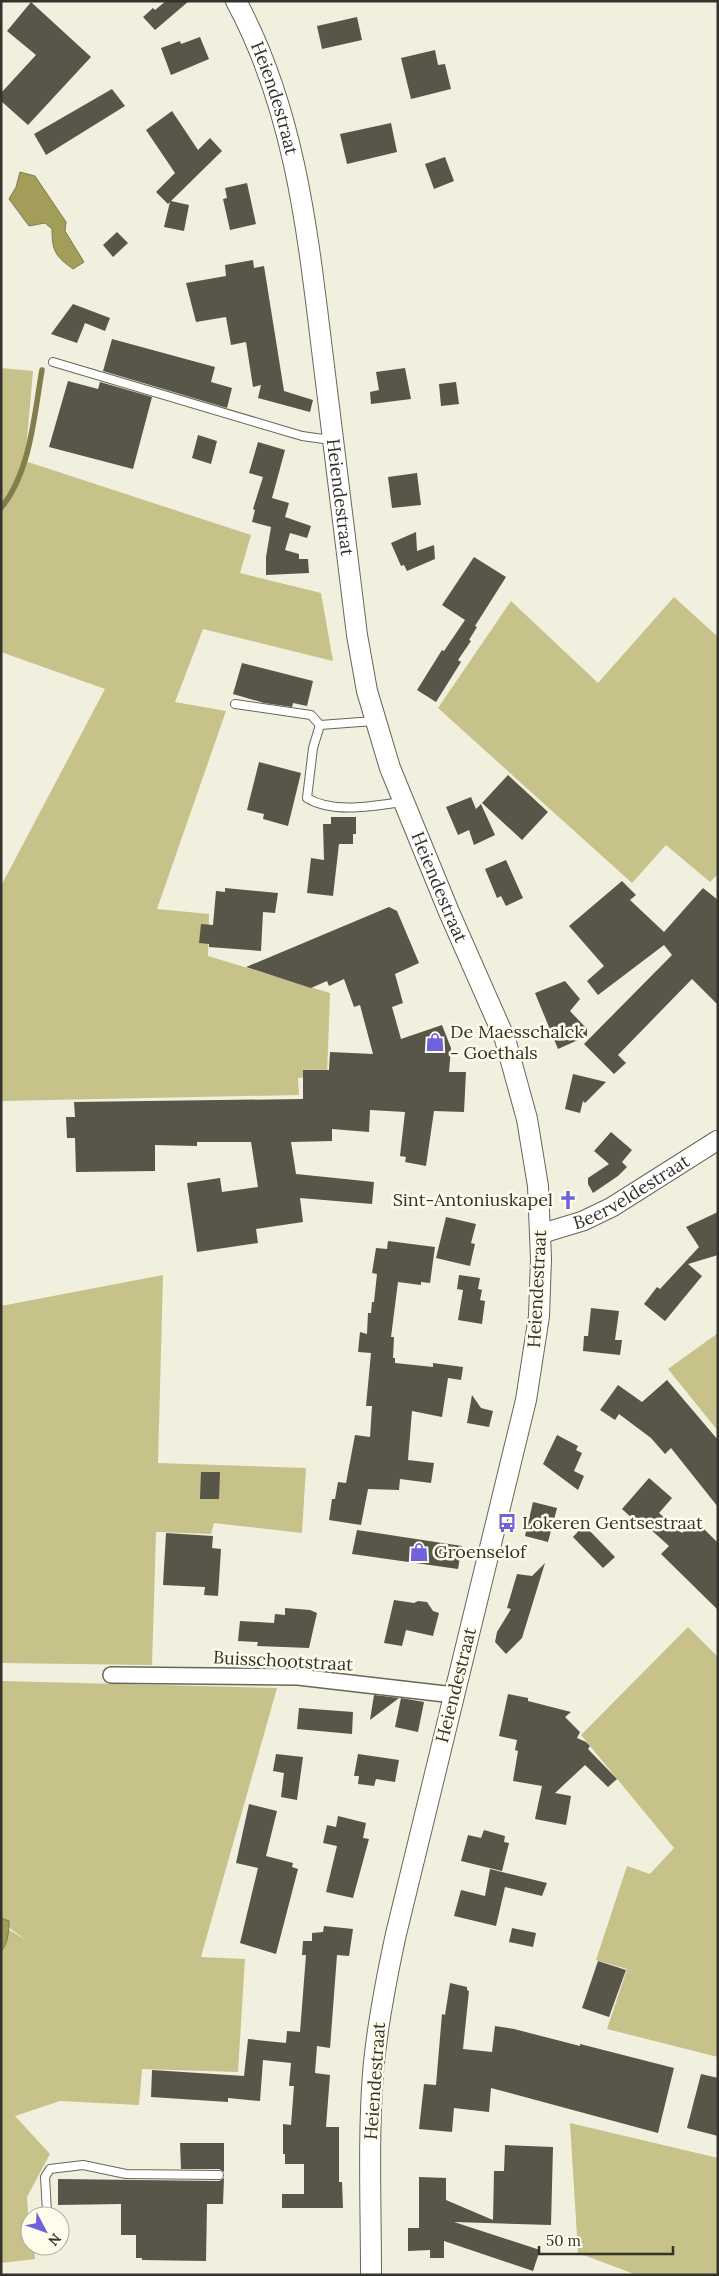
<svg xmlns="http://www.w3.org/2000/svg" width="719" height="2276" viewBox="0 0 719 2276" font-family="Lora,serif">
	<style>
		.green { fill: #c6c28a }
		.water { fill: #a39d5a; stroke: #817d4c }
		.lines { fill: none; stroke-linecap: round; stroke-linejoin: round }
		.stream { stroke: #817d4c; stroke-width: 5.5 }
		.building { fill: #575648 }
		.service-casing { stroke: #686757; stroke-width: 10 }
		.minor-casing { stroke: #686757; stroke-width: 18 }
		.tertiary-casing { stroke: #686757; stroke-width: 21 }
		.secondary-casing { stroke: #686757; stroke-width: 22 }
		.service { stroke: #fff; stroke-width: 8 }
		.minor { stroke: #fff; stroke-width: 15 }
		.tertiary { stroke: #fff; stroke-width: 19 }
		.secondary { stroke: #fff; stroke-width: 20 }
		.labels { text-anchor: middle; stroke-width: 5; stroke-linejoin: round; paint-order: stroke }
		.street-label { font-size: 18px; fill: #33322c; stroke: #fefdeb }
		.poi-label { font-size: 18px; fill: #33322c; stroke: #fefdeb; text-anchor: start }
	</style>
	<rect width="100%" height="100%" fill="#f1f0de"/>
	<g class="green">
		<polygon points="1,368 33,371 25,461 251,535 240,573 321,593 333,661 203,629 175,702 226,711 157,909 209,914 208,956 330,993 327,1076 298,1078 299,1095 1,1101 1,886 105,689 1,652"/>
		<polygon points="674,597 718,637 718,874 710,882 666,845 632,883 438,708 511,601 598,683"/>
		<polygon points="163,1275 158,1463 306,1468 302,1533 214,1523 211,1534 156,1532 152,1665 1,1663 1,1306"/>
		<polygon points="718,1333 718,1431 668,1369"/>
		<polygon points="688,1627 718,1657 718,2057 607,2029 627,1969 596,1960 627,1866 650,1874 674,1848 581,1735"/>
		<polygon points="1,1681 277,1688 201,1957 245,1959 238,2072 142,2069 139,2105 60,2101 15,2116 50,2154 27,2197 30,2246 34,2246 35,2259 1,2263 1,1925 26,1940 1,1922"/>
		<polygon points="570,2123 718,2158 718,2275 637,2275 578,2253"/>
	</g>
	<g class="water">
		<path d="M 20,172 L 35,176 L 66,222 L 65,231 L 84,262 L 73,269 C 55,256 52,251 52,229 L 45,223 L 29,226 L 9,199 L 16,187 Z"/>
		<path d="M 1,1918 L 9,1921 C 9,1929 8,1946 1,1951 Z"/>
	</g>
	<g class="lines">
		<path class="stream" d="M 1,508 C 31,471 34,415 42,370"/>
	</g>
	<g class="building">
		<polygon points="166,1 189,1 155,30 143,17 153,8 155,10"/>
		<polygon points="31,2 91,57 28,125 1,101 1,93 36,55 7,31"/>
		<polygon points="357,17 362,40 322,49 317,26"/>
		<polygon points="200,37 209,59 171,75 161,48 180,41 181,44"/>
		<polygon points="435,50 438,65 445,64 451,89 411,99 401,58"/>
		<polygon points="112,89 125,106 46,155 34,134"/>
		<polygon points="172,111 198,150 210,138 222,151 171,201 189,205 184,231 164,227 170,202 168,204 156,192 175,173 146,130"/>
		<polygon points="391,123 397,152 347,164 340,134"/>
		<polygon points="445,157 454,181 434,189 425,164"/>
		<polygon points="247,183 256,224 230,230 223,199 227,198 225,188"/>
		<polygon points="117,232 128,243 113,257 103,245"/>
		<polygon points="253,260 254,268 264,266 284,391 313,400 310,412 258,398 261,385 253,387 246,342 231,345 226,317 196,322 186,283 226,276 225,265"/>
		<polygon points="73,304 110,318 105,331 85,323 77,343 51,334"/>
		<polygon points="112,339 215,367 211,382 232,388 227,408 103,371"/>
		<polygon points="405,368 411,399 371,404 370,392 379,390 376,372"/>
		<polygon points="68,381 98,389 100,382 152,397 133,469 49,447"/>
		<polygon points="456,382 459,404 441,406 439,384"/>
		<polygon points="198,435 217,441 211,464 192,458"/>
		<polygon points="258,442 285,450 272,498 289,503 285,517 311,526 307,538 290,533 285,550 299,554 299,559 308,559 309,573 266,575 266,557 271,527 252,522 255,510 253,509 263,477 249,473"/>
		<polygon points="417,473 421,505 392,508 388,477"/>
		<polygon points="416,532 417,551 434,545 435,559 407,571 404,565 401,566 391,543"/>
		<polygon points="474,557 506,577 475,626 477,627 469,640 471,641 458,660 461,662 436,702 417,690 442,650 444,651 465,620 442,605"/>
		<polygon points="242,663 313,681 307,706 293,703 292,707 264,703 233,694"/>
		<polygon points="259,762 301,773 288,826 263,819 264,814 247,810"/>
		<polygon points="508,775 548,812 522,840 482,803"/>
		<polygon points="471,797 476,809 481,804 495,835 474,845 469,830 458,835 446,807"/>
		<polygon points="331,817 356,817 356,834 353,834 353,844 339,844 333,896 307,893 311,858 324,860 323,824 331,824"/>
		<polygon points="506,860 523,898 506,906 501,896 497,898 485,869"/>
		<polygon points="622,881 636,895 630,900 664,932 703,888 718,900 718,1005 692,979 618,1055 626,1063 614,1074 584,1044 672,955 664,945 598,995 587,981 604,966 569,926"/>
		<polygon points="225,888 278,893 275,913 263,912 261,951 209,947 209,944 199,943 201,924 213,925 216,891 225,892"/>
		<polygon points="389,907 397,911 419,963 395,974 403,1003 392,1007 401,1039 442,1025 451,1048 449,1072 466,1072 464,1112 434,1111 426,1166 405,1162 406,1157 400,1156 405,1112 370,1110 369,1132 332,1129 332,1141 291,1142 296,1174 374,1182 372,1204 300,1198 303,1222 256,1229 258,1243 197,1252 187,1183 220,1178 222,1192 258,1187 251,1142 197,1142 197,1146 155,1145 155,1171 76,1172 75,1138 67,1138 66,1117 75,1117 74,1102 303,1099 303,1070 329,1070 330,1052 373,1054 360,1005 354,1007 344,979 329,986 327,981 311,988 246,967"/>
		<polygon points="565,981 580,999 570,1011 587,1029 587,1036 558,1049 535,993"/>
		<polygon points="573,1074 606,1082 585,1103 583,1101 580,1113 565,1109"/>
		<polygon points="611,1132 632,1150 622,1162 627,1167 618,1176 593,1193 588,1184 588,1178 609,1164 594,1151"/>
		<polygon points="718,1212 718,1255 688,1264 702,1276 665,1321 644,1304 657,1287 660,1289 699,1247 686,1227"/>
		<polygon points="446,1217 476,1224 471,1243 475,1244 470,1266 436,1258"/>
		<polygon points="388,1241 435,1247 430,1283 421,1282 421,1285 398,1282 391,1337 394,1337 393,1358 395,1358 395,1363 433,1367 433,1363 463,1367 461,1380 448,1378 442,1417 412,1411 408,1460 434,1463 431,1483 400,1479 399,1490 368,1489 361,1525 329,1520 332,1499 335,1499 338,1482 346,1483 355,1435 370,1437 372,1406 366,1406 371,1353 358,1352 360,1332 367,1334 368,1313 371,1313 372,1302 374,1302 377,1274 372,1273 376,1248 387,1249"/>
		<polygon points="459,1275 480,1278 478,1289 482,1290 480,1300 485,1301 482,1324 458,1320 463,1290 457,1289"/>
		<polygon points="591,1308 619,1311 615,1340 622,1340 620,1355 583,1351 584,1336 588,1336"/>
		<polygon points="667,1380 718,1440 718,1507 671,1448 665,1454 651,1438 619,1414 615,1420 600,1410 618,1385 642,1402"/>
		<polygon points="472,1395 481,1408 493,1411 489,1427 467,1423"/>
		<polygon points="557,1435 578,1446 576,1450 582,1453 574,1471 584,1476 578,1490 543,1464"/>
		<polygon points="201,1472 220,1472 219,1499 200,1499"/>
		<polygon points="649,1478 672,1498 659,1513 682,1533 695,1520 718,1543 718,1610 661,1554 669,1546 638,1518 635,1521 622,1509"/>
		<polygon points="533,1502 557,1508 548,1542 525,1536"/>
		<polygon points="584,1525 615,1557 603,1568 573,1537"/>
		<polygon points="357,1530 462,1546 458,1569 352,1554"/>
		<polygon points="166,1533 213,1536 212,1548 221,1549 218,1596 204,1595 205,1587 163,1585"/>
		<polygon points="545,1563 522,1638 506,1654 495,1642 497,1632 511,1609 507,1608 517,1574 532,1576"/>
		<polygon points="394,1600 414,1603 418,1601 427,1602 433,1611 439,1613 433,1636 406,1630 402,1646 384,1643"/>
		<polygon points="285,1608 310,1610 317,1613 309,1648 257,1646 258,1642 238,1641 240,1621 274,1623 275,1614 285,1615"/>
		<polygon points="508,1694 528,1698 528,1701 571,1712 565,1717 580,1732 577,1738 586,1742 590,1746 588,1749 617,1779 608,1787 585,1765 555,1793 571,1796 566,1825 535,1819 542,1786 513,1781 518,1751 515,1750 517,1740 499,1736"/>
		<polygon points="374,1695 399,1698 370,1720"/>
		<polygon points="401,1698 424,1702 418,1732 395,1727"/>
		<polygon points="299,1708 353,1712 352,1734 297,1729"/>
		<polygon points="276,1754 303,1757 297,1800 281,1797 284,1773 273,1771"/>
		<polygon points="358,1754 399,1760 395,1782 376,1779 374,1786 358,1784 359,1776 354,1776"/>
		<polygon points="249,1804 277,1811 266,1856 293,1863 292,1867 298,1869 276,1954 240,1943 258,1868 236,1863"/>
		<polygon points="338,1816 366,1823 363,1838 369,1839 353,1898 326,1892 337,1846 323,1843 327,1825 336,1827"/>
		<polygon points="484,1830 505,1836 504,1842 509,1843 502,1871 461,1861 468,1835 481,1838"/>
		<polygon points="490,1869 547,1883 542,1896 505,1887 496,1926 454,1916 461,1890 485,1896"/>
		<polygon points="324,1926 353,1929 349,1956 337,1955 330,2048 317,2046 315,2073 330,2075 326,2127 339,2127 339,2182 342,2182 343,2208 282,2208 282,2194 304,2194 304,2164 285,2164 285,2154 283,2154 283,2124 291,2125 294,2086 289,2086 291,2063 263,2060 260,2101 228,2098 228,2102 151,2097 152,2070 244,2076 248,2039 286,2043 287,2031 300,2032 306,1955 302,1955 303,1941 312,1941 312,1933 323,1932"/>
		<polygon points="512,1928 536,1933 533,1947 509,1942"/>
		<polygon points="598,1961 626,1970 609,2017 582,2008"/>
		<polygon points="450,1983 467,1987 467,1990 469,1991 463,2049 492,2052 495,2026 514,2029 580,2046 580,2044 674,2068 658,2133 491,2088 489,2112 454,2108 452,2132 419,2129 424,2084 436,2085 442,2014 445,2015"/>
		<polygon points="701,2074 718,2078 718,2136 687,2128"/>
		<polygon points="180,2143 224,2143 224,2172 219,2169 181,2169"/>
		<polygon points="505,2145 553,2147 551,2225 454,2222 540,2250 533,2271 444,2241 444,2258 430,2258 430,2250 408,2251 408,2228 419,2228 419,2177 446,2178 446,2200 493,2220 494,2171 504,2171"/>
		<polygon points="224,2178 223,2204 207,2204 206,2261 142,2260 142,2258 136,2258 136,2235 121,2235 121,2204 58,2205 58,2179 219,2181"/>
	</g>
	<g class="lines">
		<g class="service-casing">
			<g id="service">
				<polyline points="53,362 302,436 331,440"/>
				<polyline points="235,704 311,715 320,725"/>
				<path d="M 374,721 L 320,725 L 313,748 L 307,798 C 333,814 373,806 402,802"/>
				<polyline points="47,2212 45,2177 50,2169 83,2165 126,2174 219,2175"/>
			</g>
		</g>
		<g class="minor-casing">
			<polyline id="minor" points="111,1675 298,1677 454,1695"/>
		</g>
		<g class="tertiary-casing">
			<g id="tertiary">
				<path id="s1" d="M 540,1234 L 583,1221 L 612,1207 L 718,1140"/>
			</g>
		</g>
		<g class="secondary-casing">
			<g id="secondary">
				<path id="s2" d="M 236,1 C 296,112 308,236 323,358 C 334,451 346,543 357,635 L 367,691 L 390,768 L 449,912 L 505,1039 L 527,1119 L 538,1186 L 541,1259 L 539,1316 L 526,1400 L 396,1934 C 386,1980 377,2026 373,2073 C 368,2140 371,2207 371,2275"/>
			</g>
		</g>
		<use href="#service" class="service"/>
		<use href="#minor" class="minor"/>
		<use href="#tertiary" class="tertiary"/>
		<use href="#secondary" class="secondary"/>
	</g>
	<defs>
		<g id="shop-bare" transform="scale(1.5)"><path d="M-5-2.5h2.3a2.7 3.5 0 0 1 5.4 0H5L5.5 6h-11ZM-1.5-2.5h3a1.5 2.3 0 0 0-3 0Z" fill="#7062dd" stroke="#fefdeb" stroke-width="2.5" paint-order="stroke"/></g>
		<g id="church-bare" transform="scale(1.5)"><path d="M-1.2-6h2.4v3.5h3.3v2.4h-3.3V6h-2.4V-.1h-3.3v-2.4h3.3Z" fill="#7062dd" stroke="#fefdeb" stroke-width="2.5" paint-order="stroke"/></g>
		<g id="bus-bare" transform="scale(1.5)"><path d="M-5-6H5V4H4V6H2V4H-2V6H-4V4H-5ZM-3.5-4V0h7V-4ZM-3.5 1.2v1.5H-2V1.2ZM2 1.2v1.5H3.5V1.2Z" fill="#7062dd" stroke="#fefdeb" stroke-width="2.5" paint-order="stroke"/></g>
	</defs>
	<g fill-rule="evenodd">
		<use href="#shop-bare" x="435" y="1042"/>
		<use href="#church-bare" x="568" y="1200"/>
		<use href="#bus-bare" x="507" y="1523"/>
		<use href="#shop-bare" x="419" y="1552"/>
	</g>
	<g class="labels">
		<g class="street-label">
			<text dy="6" stroke="none"><textPath href="#s2" startOffset="105">Heiendestraat</textPath></text>
			<text dy="6" stroke="none"><textPath href="#s2" startOffset="510">Heiendestraat</textPath></text>
			<text dy="6" stroke="none"><textPath href="#s2" startOffset="915">Heiendestraat</textPath></text>
			<text dy="6" stroke="none"><textPath href="#s1" startOffset="101">Beerveldestraat</textPath></text>
			<text transform="translate(537 1289) rotate(-87)" y="6">Heiendestraat</text>
			<text transform="translate(283 1661) rotate(3)" y="6">Buisschootstraat</text>
			<text transform="translate(456 1685) rotate(-76)" y="6">Heiendestraat</text>
			<text transform="translate(375 2081) rotate(-86)" y="6">Heiendestraat</text>
		</g>
		<g class="poi-label">
			<text x="450" y="1038">De Maesschalck<tspan x="450" dy="21">- Goethals</tspan></text>
			<text x="553" y="1206" text-anchor="end">Sint-Antoniuskapel</text>
			<text x="522" y="1529">Lokeren Gentsestraat</text>
			<text x="434" y="1558">Groenselof</text>
		</g>
	</g>
	<rect width="719" height="2276" fill="none" stroke="#33322c" stroke-width="5"/>
	<g transform="translate(45 2231) rotate(131)"><circle r="24" fill="#fefdeb" stroke="#adac9f"/>
	<path d="M0-4L9 19L0 12L-9 19Z" fill="#7062dd"/>
	<text y="-8" font-size="14" font-weight="bold" text-anchor="middle" fill="#33322c">N</text>
	</g>
	<path d="M539 2246v8h134v-8" fill="none" stroke="#33322c" stroke-width="2.5"/>
	<text x="546" y="2246" font-size="15" fill="#33322c" stroke="#fefdeb" stroke-width="4" paint-order="stroke">50 m</text>
</svg>
